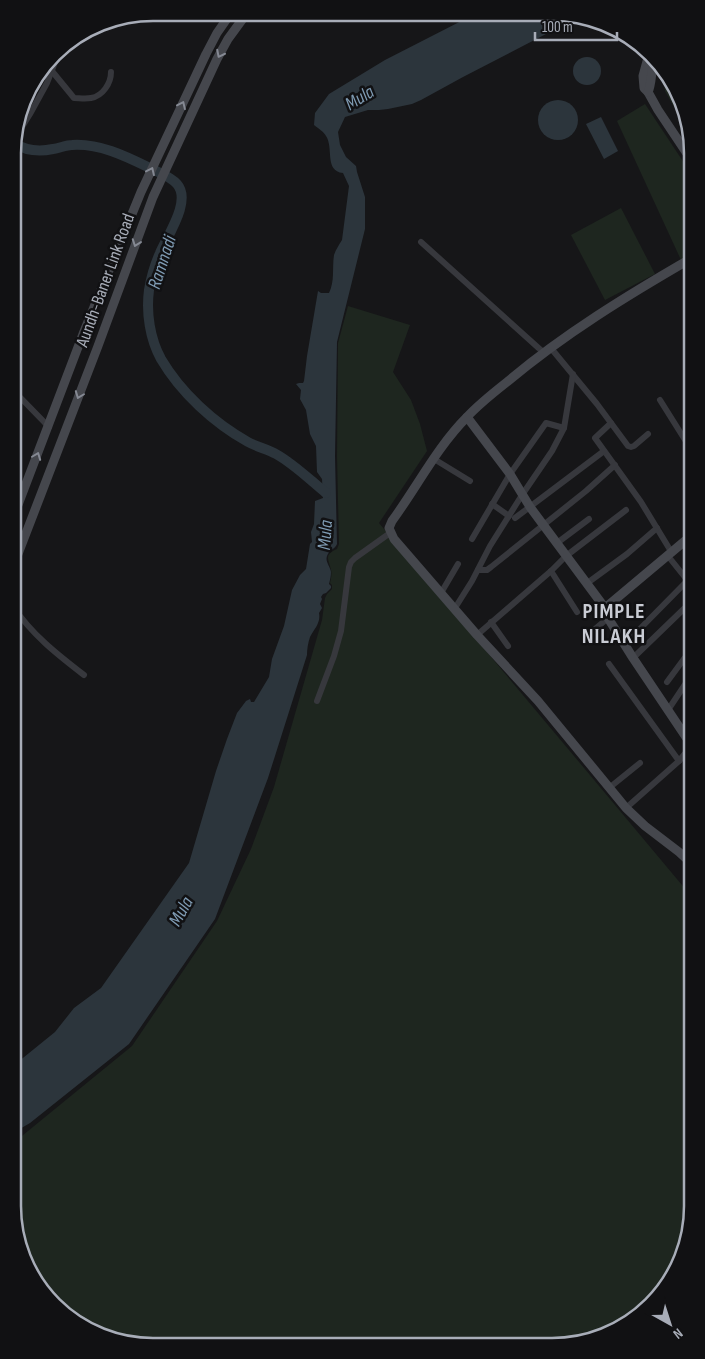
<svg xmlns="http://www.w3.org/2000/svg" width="705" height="1359" viewBox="0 0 705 1359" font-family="'Sofia Sans Condensed',sans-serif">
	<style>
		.green { fill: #1e261f }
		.water { fill: #2c353c }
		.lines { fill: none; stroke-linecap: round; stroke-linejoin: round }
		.river { stroke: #2c353c; stroke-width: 10 }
		.street { stroke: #37383d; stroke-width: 6 }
		.secondary { stroke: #45474d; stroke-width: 9 }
		.oneway { stroke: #858993 }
		.labels { text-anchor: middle; stroke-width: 5; stroke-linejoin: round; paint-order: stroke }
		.street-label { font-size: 18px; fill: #a8adb8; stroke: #111113 }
		.water-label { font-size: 19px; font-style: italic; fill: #7f9bb3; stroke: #111113 }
		.district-label { font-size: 22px; font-weight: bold; letter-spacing: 1px; fill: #c9ccd4; stroke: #111113 }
		.rim { fill: none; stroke: #a8adb8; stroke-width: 2.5 }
	</style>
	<rect width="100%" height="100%" fill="#161618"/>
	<g class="green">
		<polygon points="663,76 683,105 674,107 665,91"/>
		<polygon points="645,104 692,175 692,254 681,260 617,121"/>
		<polygon points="621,208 655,274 605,300 571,235"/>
		<path d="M 348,306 L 410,325 L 393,372 L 411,400 L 420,424 L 427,451 L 379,523 L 692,897 L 692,1215 L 663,1291 L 596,1339 L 551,1346 L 135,1345 L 61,1312 L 20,1250 L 13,1205 L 13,1141 L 17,1140 L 132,1046 L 217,921 L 251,849 L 274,787 L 322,620 L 325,598 L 327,594 L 332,589 L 332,585 L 330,583 C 331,579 332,574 331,570 C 329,560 323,555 337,549 L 339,544 L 337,456 L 338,343 Z"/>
	</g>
	<g class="water">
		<path d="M 473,15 L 579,15 L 583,17 L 546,34 L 463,77 L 421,100 L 412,104 L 388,109 L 379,110 L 368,110 L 345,117 L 338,132 L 340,145 L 346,157 L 356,166 L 357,172 L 365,197 L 365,229 L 337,342 L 335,456 L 337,544 C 335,549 329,550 327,556 C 325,562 330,566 331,572 C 331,576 330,580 329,584 L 331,586 L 331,588 L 326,593 L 323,594 L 321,597 L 322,599 L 320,604 L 322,608 L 319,613 C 321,623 314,629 310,637 C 308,643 307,649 307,655 L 268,778 L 215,919 L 129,1044 L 30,1123 L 13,1133 L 13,1066 L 55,1032 L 74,1008 L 101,988 L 189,863 L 216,771 L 227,739 L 237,713 L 246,701 L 250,699 L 251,702 L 254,702 L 269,677 L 272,659 L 284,626 L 292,590 L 300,575 L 306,569 L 310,544 L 312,542 L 311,532 L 314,524 L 315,501 L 323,498 L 322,479 L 317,472 L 316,446 L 310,434 L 306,410 L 300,399 L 301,390 L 296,384 L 299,383 L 303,383 L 304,381 L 307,356 L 318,291 L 321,293 L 329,293 C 335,281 332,268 334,255 C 336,249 339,245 342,240 L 349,186 L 343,173 C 324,171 334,148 326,136 C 324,132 318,128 314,125 L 315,113 L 329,94 L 385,60 Z"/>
		<circle cx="587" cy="71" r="14"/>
		<circle cx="558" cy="120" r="20"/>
		<polygon points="601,117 618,151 604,159 586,124"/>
	</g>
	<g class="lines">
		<path class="river" d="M 14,143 C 26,151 39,152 53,149 C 60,148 66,145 72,145 C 101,143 129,158 154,170 C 162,174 171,177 177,184 C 192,201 167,236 160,253 C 155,264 151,278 149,290 C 146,313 150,339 161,359 C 181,393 214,423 248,442 C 257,447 267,449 276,454 C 294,464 310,480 326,493"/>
		<g class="street">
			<path d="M 47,65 L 74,98 C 79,98 85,99 91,98 C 103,96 111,83 111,72"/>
			<polyline points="14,140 30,114 47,83 61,47"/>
			<polyline points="421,242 543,352"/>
			<polyline points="550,347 597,404 628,446 631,447 634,446 648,434"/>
			<polyline points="13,390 49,427"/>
			<polyline points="660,400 692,451"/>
			<polyline points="611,423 595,438 641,502 672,553"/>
			<polyline points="434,459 470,481"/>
			<polyline points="492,504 509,516"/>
			<polyline points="515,518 604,451"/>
			<polyline points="472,539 510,474 546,423 564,428"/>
			<polyline points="557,543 589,519"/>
			<polyline points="668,556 692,586"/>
			<polyline points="478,570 487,570 491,567 586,491 615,465"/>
			<polyline points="551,571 577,612"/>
			<polyline points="586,584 627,554 657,528"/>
			<polyline points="441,593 458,564"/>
			<path d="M 13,606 C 31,634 58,655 84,675"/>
			<polyline points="455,608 472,581 490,546 522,495 552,451 564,428 573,374"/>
			<polyline points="491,622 508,646"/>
			<polyline points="477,635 551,571 566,556 626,510"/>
			<polyline points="588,635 608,618"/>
			<polyline points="625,644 688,580"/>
			<polyline points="633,658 692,601"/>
			<polyline points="609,664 679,761"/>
			<polyline points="667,682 692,648"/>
			<polyline points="317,701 334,656 341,631 349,567 351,562 355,558 390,533"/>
			<polyline points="668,710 692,674"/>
			<polyline points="609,788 640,763"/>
			<polyline points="626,808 679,761 692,745"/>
		</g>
		<g class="secondary">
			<polyline points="649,54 643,76 644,88 648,92 658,110 692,161"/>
			<path d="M 648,92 C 652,84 651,71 654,61"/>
			<polyline points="467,417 510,474 530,507 605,608 608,618 633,658 692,746"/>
			<polyline points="13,518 83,334 141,192 206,54 217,33 231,13"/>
			<polyline points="13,567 98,346 153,197 217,59 228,39 247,13"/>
			<polyline points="605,608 692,535"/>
			<path d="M 692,864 L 679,852 L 645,826 L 626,808 L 538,701 L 477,635 L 394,539 L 389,528 L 392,521 C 417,487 437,447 467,417 C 479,404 493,393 507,382 C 564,334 628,295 692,258"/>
		</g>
	</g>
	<defs><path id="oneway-chevron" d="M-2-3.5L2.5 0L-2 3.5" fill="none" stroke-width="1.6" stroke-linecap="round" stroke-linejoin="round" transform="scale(1.25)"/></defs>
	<g class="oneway">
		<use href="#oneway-chevron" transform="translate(220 54) rotate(117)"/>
		<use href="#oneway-chevron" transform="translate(182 105) rotate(-65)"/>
		<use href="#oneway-chevron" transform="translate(151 171) rotate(-65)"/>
		<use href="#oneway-chevron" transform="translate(136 243) rotate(110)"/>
		<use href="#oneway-chevron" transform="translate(79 395) rotate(111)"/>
		<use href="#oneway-chevron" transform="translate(37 456) rotate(-69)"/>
	</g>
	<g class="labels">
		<g class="street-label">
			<text transform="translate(105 280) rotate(-70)" y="6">Aundh-Baner Link Road</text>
		</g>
		<g class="water-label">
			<text transform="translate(359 97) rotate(-31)" y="7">Mula</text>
			<text transform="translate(161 262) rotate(-72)" y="7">Ramnadi</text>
			<text transform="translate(324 535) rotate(-85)" y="7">Mula</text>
			<text transform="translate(180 911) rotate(-61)" y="7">Mula</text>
		</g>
		<g class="district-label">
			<text x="614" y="618">PIMPLE<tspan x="614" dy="25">NILAKH</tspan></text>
		</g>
	</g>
	<path d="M0 0H705V1359H0ZM153 21H552A132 132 0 0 1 684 153V1206A132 132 0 0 1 552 1338H153A132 132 0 0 1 21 1206V153A132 132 0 0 1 153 21Z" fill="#111113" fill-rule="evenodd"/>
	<path class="rim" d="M153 21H552A132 132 0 0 1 684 153V1206A132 132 0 0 1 552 1338H153A132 132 0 0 1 21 1206V153A132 132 0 0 1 153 21Z"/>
	<g transform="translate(670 1324) rotate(141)" stroke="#111113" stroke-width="4" paint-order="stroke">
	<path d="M0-4L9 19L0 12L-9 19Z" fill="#a8adb8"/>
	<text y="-8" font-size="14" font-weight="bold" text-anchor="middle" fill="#a8adb8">N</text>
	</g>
	<path d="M535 32v8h82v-8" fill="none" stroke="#a8adb8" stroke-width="2.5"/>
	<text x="542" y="32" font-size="15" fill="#a8adb8" stroke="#111113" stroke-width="4" paint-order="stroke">100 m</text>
</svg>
